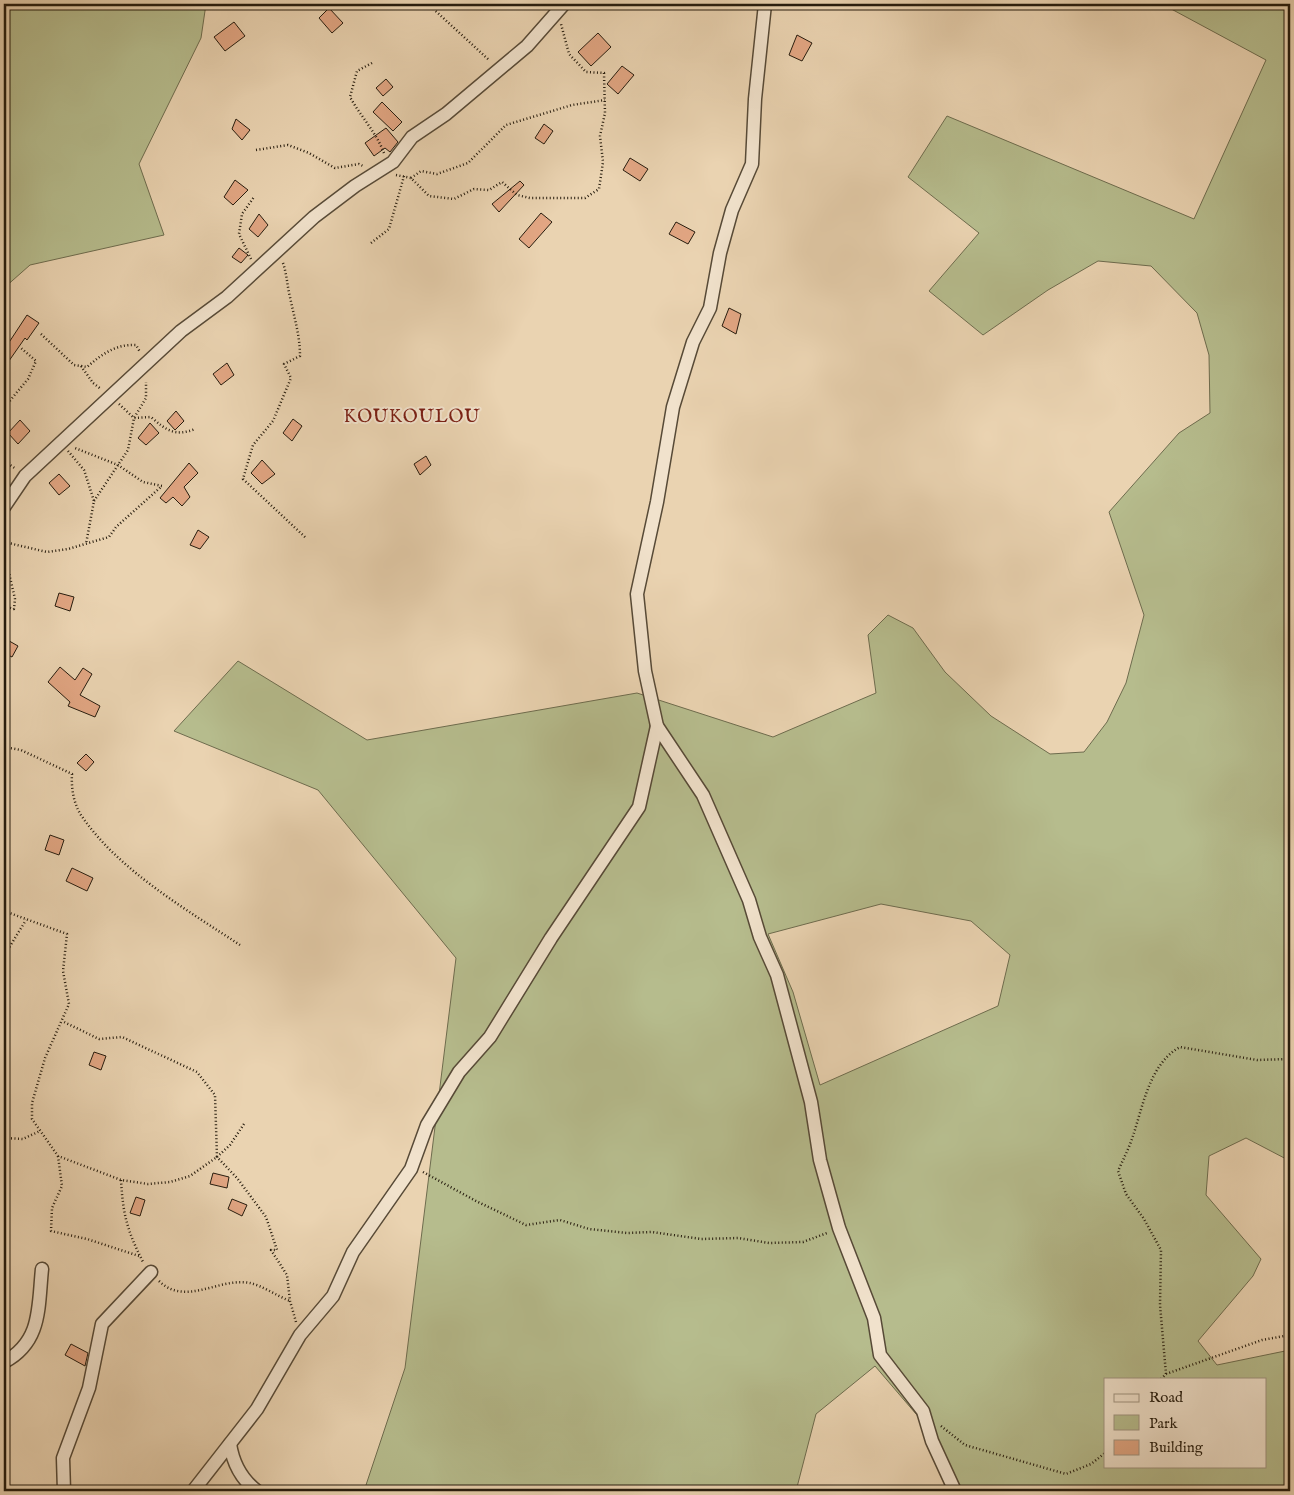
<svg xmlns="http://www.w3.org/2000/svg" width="1294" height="1495" viewBox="0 0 1294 1495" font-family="'IM FELL English',serif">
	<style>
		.green { fill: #b6bc8d; stroke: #6e6c4e; fill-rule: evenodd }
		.building { fill: #e2a683; stroke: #261c0e }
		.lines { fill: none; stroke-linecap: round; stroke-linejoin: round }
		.minor-casing { stroke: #574a37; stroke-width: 15 }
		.path { stroke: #261c0e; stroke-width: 2.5; stroke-dasharray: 1 2.5; stroke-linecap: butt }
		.minor { stroke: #f1e2cc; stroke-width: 12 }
		.labels { text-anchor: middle; stroke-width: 4; stroke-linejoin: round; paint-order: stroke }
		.quarter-label { font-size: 18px; letter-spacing: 1px; fill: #7a1f14; stroke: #f1e2cc }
	</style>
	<rect width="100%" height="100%" fill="#ead3b1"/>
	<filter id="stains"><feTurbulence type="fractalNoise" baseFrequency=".004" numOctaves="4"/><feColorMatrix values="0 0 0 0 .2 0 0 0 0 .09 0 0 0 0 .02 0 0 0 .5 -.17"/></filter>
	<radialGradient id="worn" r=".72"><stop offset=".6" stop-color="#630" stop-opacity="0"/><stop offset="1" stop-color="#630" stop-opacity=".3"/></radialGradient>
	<g class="green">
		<polygon points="4,4 206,4 201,38 139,164 164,235 30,265 4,288"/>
		<path d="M 1162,4 L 1290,4 L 1290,1161 L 1246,1138 L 1209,1156 L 1206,1195 L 1261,1259 L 1253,1276 L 1198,1341 L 1217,1365 L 1290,1350 L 1290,1491 L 955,1491 L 928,1428 L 875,1366 L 816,1414 L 796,1491 L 364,1491 L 405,1368 L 456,958 L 318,790 L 174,731 L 238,661 L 367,740 L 637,693 L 773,737 L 876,693 L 868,635 L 888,615 L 913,628 L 945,672 L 991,716 L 1050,754 L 1084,752 L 1107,722 L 1126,683 L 1144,615 L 1109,512 L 1179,433 L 1210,413 L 1209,355 L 1197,313 L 1151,266 L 1098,261 L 1048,290 L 983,335 L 929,291 L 979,233 L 908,177 L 947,116 L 1194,219 L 1266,60 ZM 881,904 L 971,921 L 1010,955 L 998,1006 L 820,1085 L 793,992 L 768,934 ZM 1105,1379 L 1265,1379 L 1265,1466 L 1105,1466 Z"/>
	</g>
	<g class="building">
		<polygon points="329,8 343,23 332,33 319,18"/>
		<polygon points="234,22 245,36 225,51 214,37"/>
		<polygon points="598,33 611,47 591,66 578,52"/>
		<polygon points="797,35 812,43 802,61 789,55"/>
		<polygon points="622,66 634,75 618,94 607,84"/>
		<polygon points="386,79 393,87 383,96 376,88"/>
		<polygon points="382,102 402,122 393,131 373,112"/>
		<polygon points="236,119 250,130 242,140 232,129"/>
		<polygon points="544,124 553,131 544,144 535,138"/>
		<polygon points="386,128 398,142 390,152 385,148 374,156 365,143"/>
		<polygon points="630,158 648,169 640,181 623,170"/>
		<polygon points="235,180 248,190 233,205 224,197"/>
		<polygon points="520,181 524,185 499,212 492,204"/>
		<polygon points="541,213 552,222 529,248 519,239"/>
		<polygon points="259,214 268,225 258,237 249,229"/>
		<polygon points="676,222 695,232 688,244 669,234"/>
		<polygon points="239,248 248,255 241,263 232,257"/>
		<polygon points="729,308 741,314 736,334 722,326"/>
		<polygon points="27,315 39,323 27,340 25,338 4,368 4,350"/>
		<polygon points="227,363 234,375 221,385 213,374"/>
		<polygon points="176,411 184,421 175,430 167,421"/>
		<polygon points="293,419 302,426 292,441 283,433"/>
		<polygon points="20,420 30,431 18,444 8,433"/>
		<polygon points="150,423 159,433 146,445 138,438"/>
		<polygon points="426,456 431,465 420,475 414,464"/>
		<polygon points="262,460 275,474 262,484 251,473"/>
		<polygon points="189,463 198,473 184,487 190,497 182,506 173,497 166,503 160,498"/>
		<polygon points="59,474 70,486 59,495 49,483"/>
		<polygon points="198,530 209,537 200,549 190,545"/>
		<polygon points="59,593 74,597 70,611 55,606"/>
		<polygon points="4,638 18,646 12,657 4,653"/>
		<polygon points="60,667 75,680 83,668 92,674 80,695 100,706 95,717 68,706 70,702 48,682"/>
		<polygon points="86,754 94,762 86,771 77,763"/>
		<polygon points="50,835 64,840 59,855 45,850"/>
		<polygon points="72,868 93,878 87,891 66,881"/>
		<polygon points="94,1052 106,1056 101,1070 89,1065"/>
		<polygon points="213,1173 229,1177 227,1188 210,1184"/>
		<polygon points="136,1197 145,1200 140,1216 130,1213"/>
		<polygon points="232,1199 247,1205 242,1216 228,1209"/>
		<polygon points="71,1344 88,1353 85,1366 65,1355"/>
	</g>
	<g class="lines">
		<g class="minor-casing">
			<g id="minor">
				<polyline points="765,4 755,99 752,164 732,210 720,253 710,308 693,342 673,407 657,502 637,594 645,671 657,726 703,795 749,900 760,937 777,975 811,1102 820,1160 839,1228 874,1318 880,1355 923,1411 932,1441 955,1491"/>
				<polyline points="4,507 25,476 181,331 227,297 314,217 355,186 393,162 412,137 446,114 527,46 564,4"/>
				<path d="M 4,1362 C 42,1342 38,1307 42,1269"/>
				<path d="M 230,1444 C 233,1463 241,1479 257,1491"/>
				<polyline points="64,1491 63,1458 89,1388 102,1324 151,1272"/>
				<polyline points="193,1491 257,1409 300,1335 333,1296 353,1252 411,1169 427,1125 459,1072 490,1037 551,938 639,807 657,726"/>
			</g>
		</g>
		<g class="path">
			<polyline points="428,4 489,60"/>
			<path d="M 372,63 L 357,71 L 350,97 C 361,117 376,132 384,153"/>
			<polyline points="256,150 288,145 309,153 335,168 359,164 363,166"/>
			<polyline points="396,175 411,178 429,196 454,199 474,189 489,190 502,182 517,195 530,198 585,198 599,189 603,162 600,136 605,113 604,73 586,72 569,54 561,24"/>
			<polyline points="411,178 421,171 437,174 468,163 506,125 572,105 605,100"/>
			<polyline points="371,243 389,229 404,176"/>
			<polyline points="251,259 239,234 242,214 254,197"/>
			<path d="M 283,263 C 287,275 287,285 290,297 C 294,317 300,335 300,356 L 284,364 L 291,378 L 273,421 L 253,445 L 243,479 L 306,538"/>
			<path d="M 41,334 L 74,365 L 87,367 C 102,354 116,344 136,345 L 140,352"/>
			<polyline points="81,366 93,383 101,389"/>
			<path d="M 119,404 L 134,418 L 151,417 C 166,430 175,437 195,429"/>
			<polyline points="4,435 8,403 28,379 36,361 21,348"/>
			<polyline points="68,451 84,470 94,501 86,544"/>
			<polyline points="4,453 10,465 16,469"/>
			<polyline points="94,501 128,450 134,418 146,398 146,382"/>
			<polyline points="4,542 47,552 68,549 109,537 116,527 162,486 143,482 118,465 75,448"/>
			<polyline points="4,558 6,560 15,599 14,609 4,606"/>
			<path d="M 4,747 L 21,750 L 72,774 C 71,789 74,806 83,818 C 120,871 187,910 240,945"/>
			<polyline points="4,911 67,934 63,971 69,1004 45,1058 32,1103 32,1119 58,1156 121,1180 148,1184 170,1182 190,1176 217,1157 215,1095 197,1072 122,1037 99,1039 62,1021"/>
			<polyline points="4,956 26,920"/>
			<polyline points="244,1124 230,1145 217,1157 237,1178 266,1217 277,1250 271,1250 287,1275 290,1301 296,1322"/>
			<polyline points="4,1138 23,1139 40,1131"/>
			<polyline points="58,1156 62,1186 52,1208 51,1231 87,1239 139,1256"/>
			<polyline points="423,1172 476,1201 526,1225 560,1220 589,1229 627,1233 652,1232 701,1239 738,1238 769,1243 803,1242 827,1233"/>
			<path d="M 121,1180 C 123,1215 127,1230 143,1262"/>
			<path d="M 159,1281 C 186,1307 219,1277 250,1283 C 263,1286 277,1296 290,1301"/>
			<path d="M 1166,1374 L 1160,1305 L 1161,1250 L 1144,1219 L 1126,1194 L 1118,1171 C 1123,1160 1128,1150 1132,1139 C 1143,1107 1149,1064 1180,1047 L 1257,1060 L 1287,1059 L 1290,1057"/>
			<polyline points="1161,1379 1166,1374 1262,1340 1290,1335"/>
			<polyline points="941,1426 965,1445 1066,1474 1091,1464 1105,1453"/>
		</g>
		<use href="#minor" class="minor"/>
	</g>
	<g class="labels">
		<g class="quarter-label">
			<text x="412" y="422">KOUKOULOU</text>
		</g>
	</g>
	<rect width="1294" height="1495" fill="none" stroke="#ead3b1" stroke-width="20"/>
	<rect x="5" y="5" width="1284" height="1485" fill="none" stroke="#261c0e" stroke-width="2.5"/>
	<rect x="10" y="10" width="1274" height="1475" fill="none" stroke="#261c0e"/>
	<rect x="1104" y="1378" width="162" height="90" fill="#f1e2cc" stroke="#a09380"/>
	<rect x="1114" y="1394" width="25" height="8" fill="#f1e2cc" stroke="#a09380"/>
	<text x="1149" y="1402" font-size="15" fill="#261c0e">Road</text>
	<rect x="1114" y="1415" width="25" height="15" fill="#b6bc8d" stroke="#a09380"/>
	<text x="1149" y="1428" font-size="15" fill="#261c0e">Park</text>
	<rect x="1114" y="1440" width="25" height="15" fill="#e2a683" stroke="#a09380"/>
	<text x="1149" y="1452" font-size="15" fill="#261c0e">Building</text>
	<rect width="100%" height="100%" filter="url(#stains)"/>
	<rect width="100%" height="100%" fill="url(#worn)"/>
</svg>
